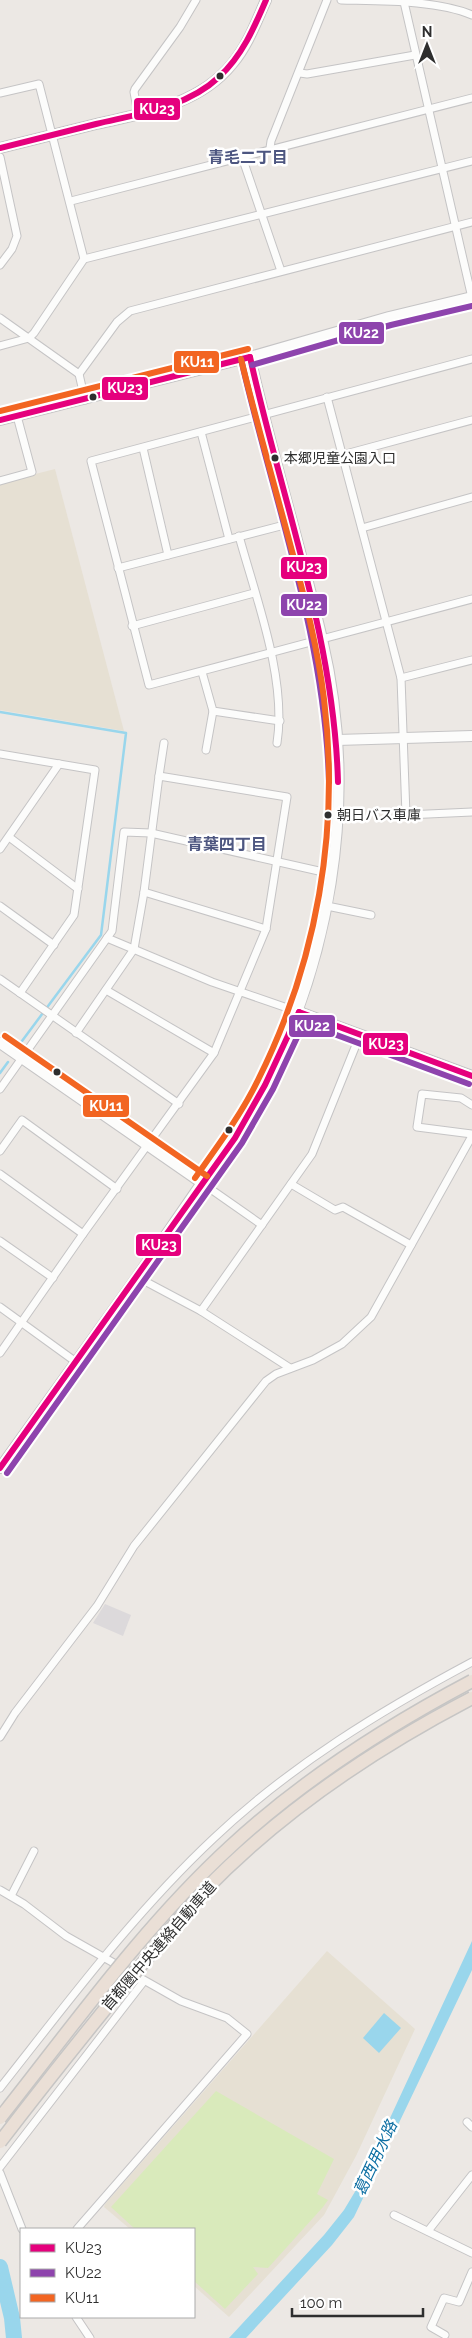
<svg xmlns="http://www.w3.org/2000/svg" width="472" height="2338" viewBox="0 0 472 2338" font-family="Raleway,'Noto Sans JP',sans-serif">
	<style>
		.industrial { fill: #dcd9db }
		.education { fill: #e6e0d3 }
		.pitch { fill: #d9eabb }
		.water { fill: #99d6ec }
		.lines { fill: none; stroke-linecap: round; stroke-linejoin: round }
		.stream { stroke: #99d6ec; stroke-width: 2.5 }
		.river { stroke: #99d6ec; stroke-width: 16 }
		.street-casing { stroke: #c5c4c5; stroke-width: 9 }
		.secondary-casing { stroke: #c5c4c5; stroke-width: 12 }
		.street { stroke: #fcfcfb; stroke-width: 7 }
		.secondary { stroke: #fcfcfb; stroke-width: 10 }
		.highway-bridge-casing { stroke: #c6c5c4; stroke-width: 15; stroke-linecap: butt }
		.highway-bridge { stroke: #eadfd6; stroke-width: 12 }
		.bus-1-casing { stroke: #fff; stroke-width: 10 }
		.bus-2-casing { stroke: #fff; stroke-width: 10 }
		.bus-3-casing { stroke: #fff; stroke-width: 10 }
		.bus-1 { stroke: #e5007d; stroke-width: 6 }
		.bus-2 { stroke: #8e44ad; stroke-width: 6 }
		.bus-3 { stroke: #f26522; stroke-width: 6 }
		.bus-dot { fill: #2e2e2e; stroke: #fff; stroke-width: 2 }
		.labels { text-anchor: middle; stroke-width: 5; stroke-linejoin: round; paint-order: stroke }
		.bus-label { font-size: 14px; fill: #2e2e2e; stroke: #fff; text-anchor: start }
		.street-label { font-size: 15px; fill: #2e2e2e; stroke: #fff }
		.neighbourhood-label { font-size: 16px; font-weight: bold; fill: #4d5680; stroke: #fff }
		.water-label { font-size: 16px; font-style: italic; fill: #0d6fa3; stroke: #fff }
		.line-badge { stroke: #fff; stroke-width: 2 }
		.badge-label { font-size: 14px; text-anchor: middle; font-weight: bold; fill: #fff }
	</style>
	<rect width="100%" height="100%" fill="#ece8e4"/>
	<polygon class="industrial" points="105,1604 131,1615 123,1636 93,1623"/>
	<g class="education">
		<polygon points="55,469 124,731 0,710 0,483"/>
		<polygon points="327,1951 415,2029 356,2156 324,2215 229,2317 194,2286 194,2229 130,2229 104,2207 105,2204"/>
	</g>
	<polygon class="pitch" points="216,2091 334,2159 317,2194 328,2200 323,2207 268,2268 253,2267 258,2274 225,2309 194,2281 194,2229 135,2229 111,2207"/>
	<g class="water">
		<polygon points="472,1941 472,1970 354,2217 332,2245 246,2338 229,2338 324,2235 344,2210 359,2185"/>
		<polygon points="384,2013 401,2028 379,2053 363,2038"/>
	</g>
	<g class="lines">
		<g class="stream">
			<polyline points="0,712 126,733 101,935 22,1041"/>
			<polyline points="0,1073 8,1062"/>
		</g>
		<polyline class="river" points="0,2267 12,2318 14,2338"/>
		<g class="street-casing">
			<g id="street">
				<path d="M 341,0 C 381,1 437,0 472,15"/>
				<polyline points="404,2 472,298"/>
				<polyline points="300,73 307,74 415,55"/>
				<polyline points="0,93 39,84 84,259"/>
				<polyline points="138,114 134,92 135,89 180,27 196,0"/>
				<polyline points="270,148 271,141 327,0"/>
				<polyline points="0,157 17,236 12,249 0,265"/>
				<polyline points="242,157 281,271"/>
				<polyline points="71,201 472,98"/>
				<polyline points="0,318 79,374"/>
				<polyline points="0,346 29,338 34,333 84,259 472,161"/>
				<polyline points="472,359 91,461 149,685 472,599"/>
				<polyline points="327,397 401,678 406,815 472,812"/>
				<polyline points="85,400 79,374 117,322 130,311 472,222"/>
				<polyline points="201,432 229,539"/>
				<polyline points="143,448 168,555"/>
				<polyline points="342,455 472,420"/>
				<polyline points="0,481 32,472 17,416"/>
				<polyline points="362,528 472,497"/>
				<path d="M 239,536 C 256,598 287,679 277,743"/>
				<polyline points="118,568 292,523"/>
				<polyline points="132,626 254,593"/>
				<polyline points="202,672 213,711 280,721"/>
				<polyline points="401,678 472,660"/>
				<polyline points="206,750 213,711"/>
				<polyline points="0,754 95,770 74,915 20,993"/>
				<polyline points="159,776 164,743"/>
				<polyline points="9,837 78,889"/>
				<polyline points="0,849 59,764"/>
				<polyline points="144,892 266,929"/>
				<polyline points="0,906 54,945"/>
				<polyline points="327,906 371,915"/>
				<polyline points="107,938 212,982 299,1012"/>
				<polyline points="0,979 179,1104"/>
				<polyline points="106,990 214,1053"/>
				<polyline points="0,1089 112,931 124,832 151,833 332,874"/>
				<polyline points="472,1105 461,1098 422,1094 417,1127 472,1134"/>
				<polyline points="0,1151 22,1120 117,1189"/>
				<polyline points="0,1174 83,1234"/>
				<polyline points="202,1183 262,1225"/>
				<polyline points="291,1184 335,1210 343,1207 411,1245"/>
				<polyline points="0,1241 53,1278"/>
				<polyline points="137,1277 201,1311 290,1368"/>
				<polyline points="0,1307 76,1362"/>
				<polyline points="201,1311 312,1154 360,1035"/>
				<polyline points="0,1353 83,1234 214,1053 266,929 287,797 159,776 144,892 134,949 76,1033"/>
				<polyline points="0,1737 15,1713 97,1606 134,1546 266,1381 276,1374 313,1360 342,1344 371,1317 472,1136"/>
				<polyline points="0,1890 24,1904 66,1936 181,2001 227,2018 247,2034 77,2229"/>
				<polyline points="11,1896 34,1851"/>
				<path d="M 0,2088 C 68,2002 134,1913 214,1838 C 290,1766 380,1711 472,1662"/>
				<polyline points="467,2122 472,2127"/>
				<polyline points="0,2167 144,1981"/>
				<polyline points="0,2173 22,2229"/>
				<polyline points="394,2215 472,2253"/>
				<polyline points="428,2231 472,2175"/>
				<polyline points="76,2317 90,2338"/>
				<polyline points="445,2335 431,2327 444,2298 459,2302 472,2272"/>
			</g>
		</g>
		<g class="secondary-casing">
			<g id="secondary">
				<path d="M 0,148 C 32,140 64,132 96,124 C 144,113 199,105 232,64 C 248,45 256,22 266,0"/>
				<polyline points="0,420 250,357 389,317 472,297"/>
				<polyline points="337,740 472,736"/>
				<polyline points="299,1012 472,1076"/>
				<polyline points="0,1043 202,1183"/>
				<path d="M 0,1468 L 137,1277 L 250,1113 C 331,970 360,800 322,639 C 300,544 271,452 250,357"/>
			</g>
		</g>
		<use href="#street" class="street"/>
		<use href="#secondary" class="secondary"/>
		<g class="highway-bridge-casing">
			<g id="highway-bridge">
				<path d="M 0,2118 C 73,2026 143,1927 230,1847 C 302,1780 385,1727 472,1681"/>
				<path d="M 0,2142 C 43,2086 87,2031 132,1976 C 156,1948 178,1919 203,1892 C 280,1812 374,1749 472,1698"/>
			</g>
		</g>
		<use href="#highway-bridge" class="highway-bridge"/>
		<g class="bus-1-casing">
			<g id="bus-1">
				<path d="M 0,148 C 32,140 64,132 96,124 C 138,114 186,108 219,77 C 242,56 254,28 266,0"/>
				<path d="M 250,357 C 281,498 334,636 338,782"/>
				<polyline points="0,420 250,357"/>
				<polyline points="299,1012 472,1076"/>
				<polyline points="0,1468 235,1138 265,1085 299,1012"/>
			</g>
		</g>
		<g class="bus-2-casing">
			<g id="bus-2">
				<path d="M 241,359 C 273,499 325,637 329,782"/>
				<polyline points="252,365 391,325 472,306"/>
				<polyline points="296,1020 469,1084"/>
				<polyline points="7,1473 242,1143 273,1089 307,1016"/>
			</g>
		</g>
		<g class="bus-3-casing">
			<g id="bus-3">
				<polyline points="0,411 248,349"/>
				<polyline points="5,1036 207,1176"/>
				<path d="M 195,1178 C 217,1147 241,1115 258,1080 C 317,962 340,830 324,699 C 318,649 305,599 292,551 C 275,487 257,424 241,359"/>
			</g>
		</g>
		<use href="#bus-1" class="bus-1"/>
		<use href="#bus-2" class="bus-2"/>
		<use href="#bus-3" class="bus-3"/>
	</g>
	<g class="bus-dot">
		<circle cx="220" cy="76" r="4.5"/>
		<circle cx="93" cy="397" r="4.5"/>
		<circle cx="275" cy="458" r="4.5"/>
		<circle cx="328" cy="815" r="4.5"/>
		<circle cx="57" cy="1072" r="4.5"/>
		<circle cx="229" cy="1130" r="4.5"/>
	</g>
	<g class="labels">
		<g class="bus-label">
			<text x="284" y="463">本郷児童公園入口</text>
			<text x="337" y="820">朝日バス車庫</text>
		</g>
		<g class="street-label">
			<text transform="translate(159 1946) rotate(-49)" y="5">首都圏中央連絡自動車道</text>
		</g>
		<g class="neighbourhood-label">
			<text x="248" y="163">青毛二丁目</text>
			<text x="227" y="850">青葉四丁目</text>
		</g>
		<g class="water-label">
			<text transform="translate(375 2158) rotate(-65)" y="6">葛西用水路</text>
		</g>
	</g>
	<g class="line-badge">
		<rect x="133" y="97" width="48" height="24" rx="5" fill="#e5007d"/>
		<rect x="338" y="321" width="47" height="24" rx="5" fill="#8e44ad"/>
		<rect x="173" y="350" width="47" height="24" rx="5" fill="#f26522"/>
		<rect x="101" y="376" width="48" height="25" rx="5" fill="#e5007d"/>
		<rect x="280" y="556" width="48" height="24" rx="5" fill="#e5007d"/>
		<rect x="280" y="593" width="48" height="24" rx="5" fill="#8e44ad"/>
		<rect x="288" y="1014" width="48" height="24" rx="5" fill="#8e44ad"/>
		<rect x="362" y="1032" width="47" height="24" rx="5" fill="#e5007d"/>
		<rect x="82" y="1094" width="48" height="24" rx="5" fill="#f26522"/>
		<rect x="135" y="1233" width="47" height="24" rx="5" fill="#e5007d"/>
	</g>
	<g class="badge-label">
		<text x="157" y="114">KU23</text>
		<text x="361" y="338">KU22</text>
		<text x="197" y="367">KU11</text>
		<text x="125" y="393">KU23</text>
		<text x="304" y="572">KU23</text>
		<text x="304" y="610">KU22</text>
		<text x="312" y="1031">KU22</text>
		<text x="386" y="1049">KU23</text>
		<text x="106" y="1111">KU11</text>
		<text x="159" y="1250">KU23</text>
	</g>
	<rect x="20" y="2228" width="175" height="90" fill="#ffffff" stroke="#ababab"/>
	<rect x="30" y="2244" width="25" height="8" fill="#e5007d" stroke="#ababab"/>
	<text x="65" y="2253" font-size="15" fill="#2e2e2e">KU23</text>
	<rect x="30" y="2269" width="25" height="8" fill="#8e44ad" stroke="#ababab"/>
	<text x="65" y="2278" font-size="15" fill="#2e2e2e">KU22</text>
	<rect x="30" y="2294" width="25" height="8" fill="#f26522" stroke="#ababab"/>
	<text x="65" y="2303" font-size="15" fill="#2e2e2e">KU11</text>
	<g transform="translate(427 45)" stroke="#ffffff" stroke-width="4" paint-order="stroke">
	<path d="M0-4L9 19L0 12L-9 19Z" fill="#2e2e2e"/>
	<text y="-8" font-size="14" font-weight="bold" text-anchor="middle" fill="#2e2e2e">N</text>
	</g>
	<path d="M292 2308v8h131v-8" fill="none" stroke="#2e2e2e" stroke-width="2.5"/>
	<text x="300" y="2308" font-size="15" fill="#2e2e2e" stroke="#ffffff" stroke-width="4" paint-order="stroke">100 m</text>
</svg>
